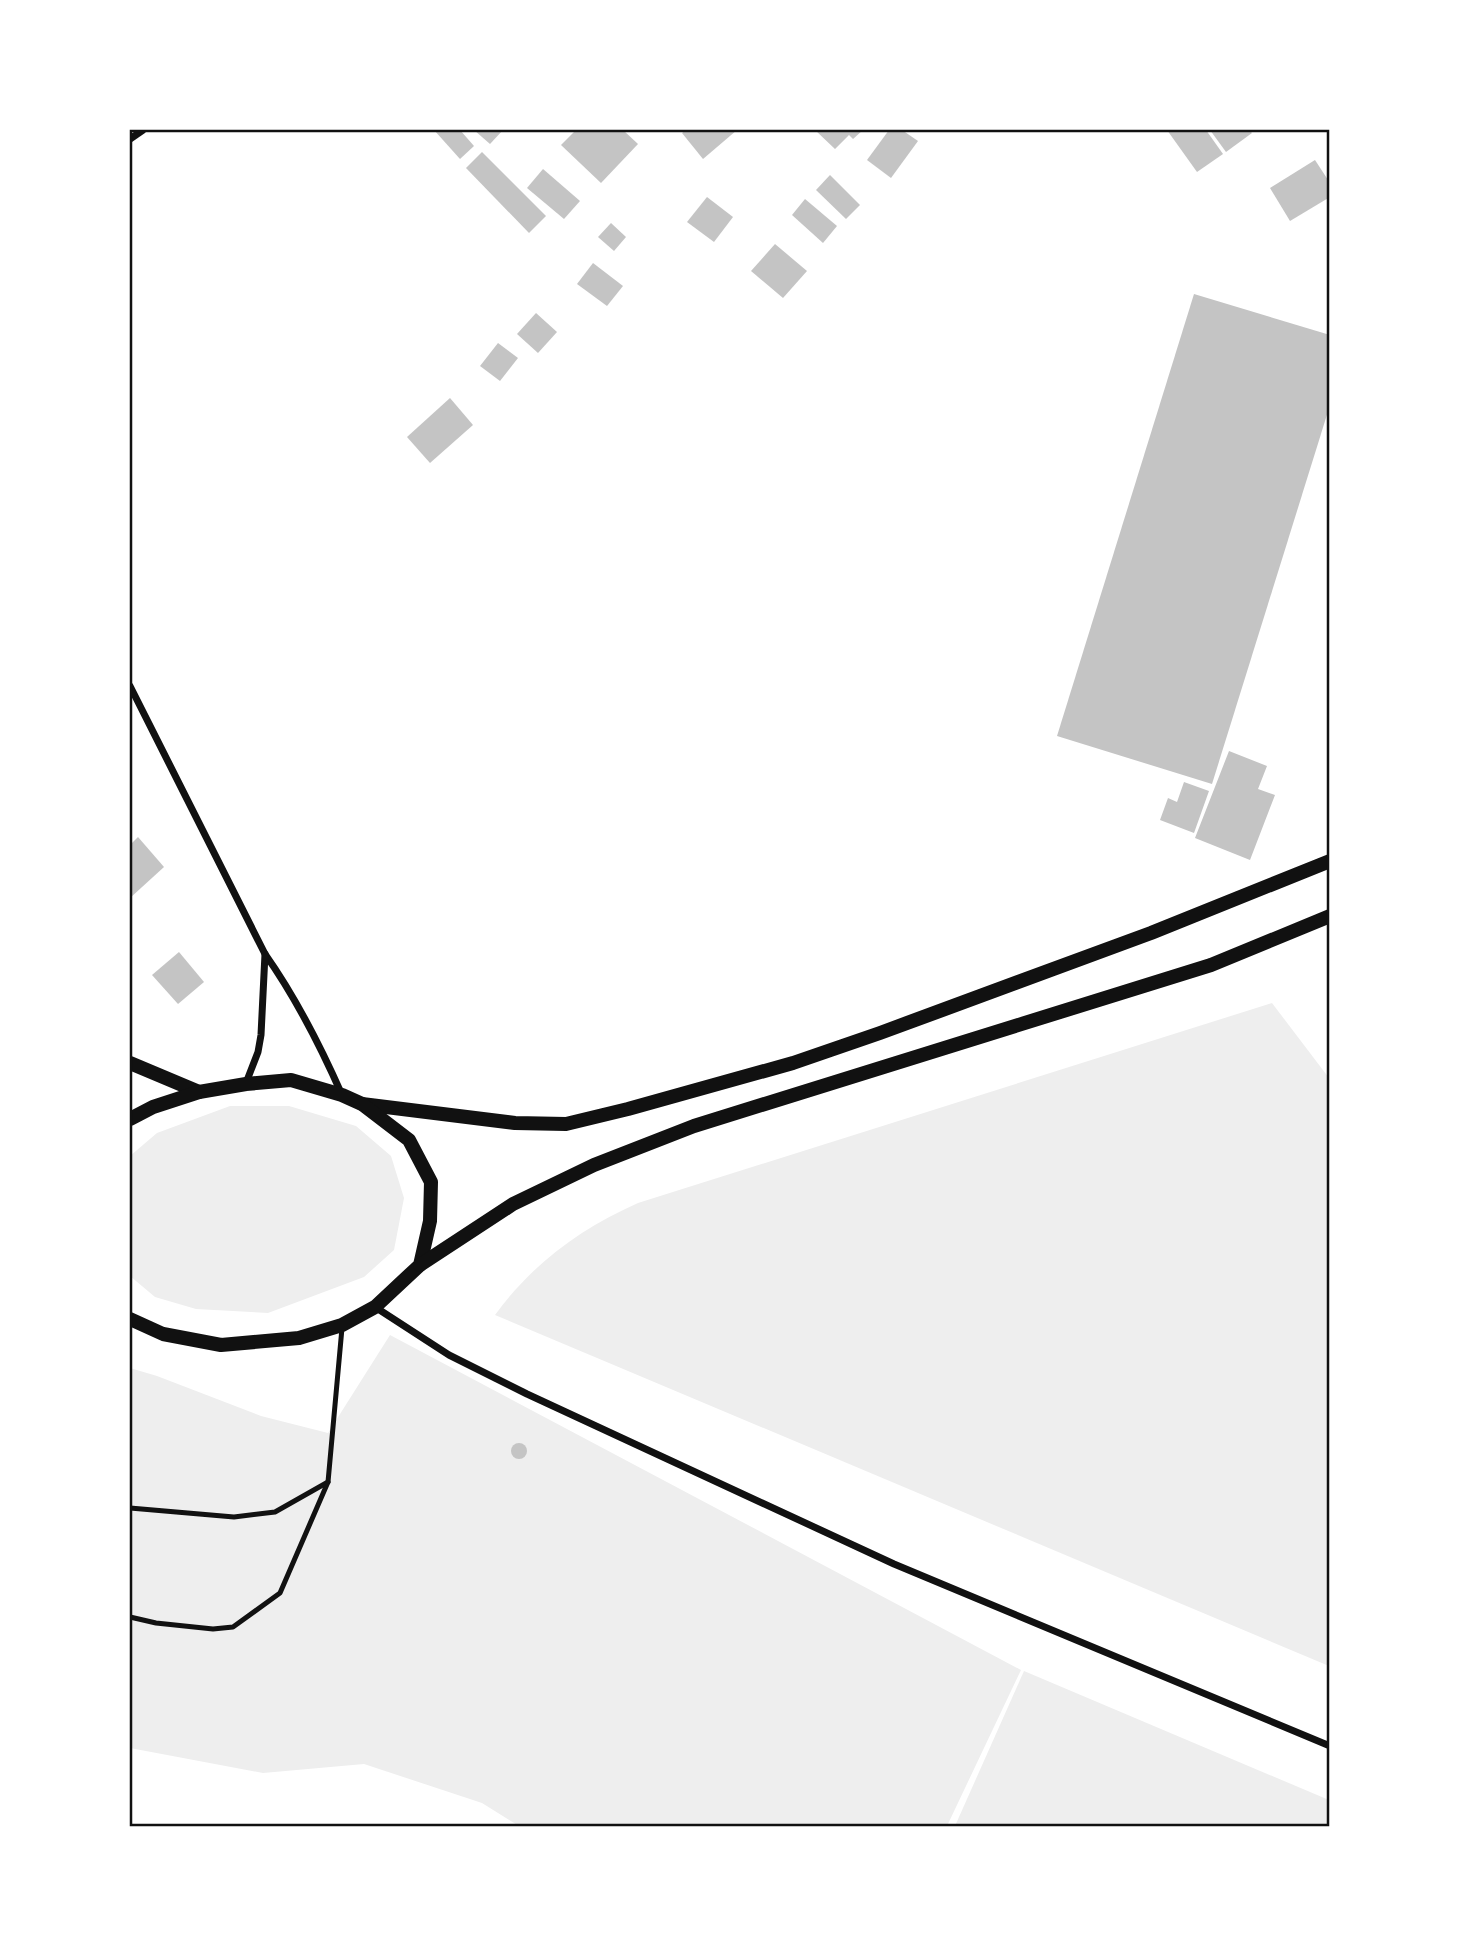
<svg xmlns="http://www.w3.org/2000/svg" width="1459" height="1956" viewBox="0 0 1459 1956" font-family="Montserrat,sans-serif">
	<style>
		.green { fill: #eee }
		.building { fill: #c4c4c4 }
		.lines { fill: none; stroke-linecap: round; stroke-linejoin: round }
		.service { stroke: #111; stroke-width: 5 }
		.minor { stroke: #111; stroke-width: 7 }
		.secondary { stroke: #111; stroke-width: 14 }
		.neatline { fill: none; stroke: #111; stroke-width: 2.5 }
	</style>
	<rect width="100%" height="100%" fill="#fff"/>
	<g class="green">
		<path d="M 1272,1003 L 1329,1078 L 1329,1666 L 495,1315 C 533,1263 580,1229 638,1203 Z"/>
		<polygon points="230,1106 289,1106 356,1126 391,1156 404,1198 394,1250 364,1277 268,1313 196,1309 155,1297 130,1276 130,1156 157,1133"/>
		<polygon points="390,1335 1021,1670 947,1826 519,1826 482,1803 364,1764 263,1773 130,1748 130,1368 157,1376 261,1416 328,1433"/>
		<polygon points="1024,1671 1329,1800 1329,1826 955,1826"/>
	</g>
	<g class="building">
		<polygon points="434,130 460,130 474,146 460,159"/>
		<polygon points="474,130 503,130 490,144"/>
		<polygon points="576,130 623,130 638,144 601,183 561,145"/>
		<polygon points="686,130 737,130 703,159 682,133"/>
		<polygon points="815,130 863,130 853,139 849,135 835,149"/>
		<polygon points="889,130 902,130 918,141 891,178 867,160"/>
		<polygon points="1167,130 1206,130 1223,154 1197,172"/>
		<polygon points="1210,130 1249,130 1252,133 1226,152"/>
		<polygon points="482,152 546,216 529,233 466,168"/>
		<polygon points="1315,160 1330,183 1330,197 1290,221 1270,188"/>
		<polygon points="543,169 580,201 564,219 527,188"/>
		<polygon points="830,175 860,205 846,219 816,190"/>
		<polygon points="707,197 733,217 714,242 687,222"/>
		<polygon points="805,199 837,226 823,243 792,215"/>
		<polygon points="611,223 626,237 614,251 598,237"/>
		<polygon points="775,244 807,271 783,298 751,271"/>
		<polygon points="593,263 623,286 607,306 577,284"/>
		<polygon points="1194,294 1330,335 1330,405 1212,784 1057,736"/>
		<polygon points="536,313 557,332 538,353 517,334"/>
		<polygon points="498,343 518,358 500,381 480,366"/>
		<polygon points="450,398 473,425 430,463 407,437"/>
		<polygon points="1229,751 1267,766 1258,789 1275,795 1250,860 1195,838"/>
		<polygon points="1184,782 1209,791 1194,833 1160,820 1168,798 1177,802"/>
		<polygon points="138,837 164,867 130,898 130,845"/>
		<polygon points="179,952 204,982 178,1004 152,975"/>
		<circle cx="519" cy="1451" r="8"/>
	</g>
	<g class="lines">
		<g class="service">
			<polyline points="130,1508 234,1517 275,1512 328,1482"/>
			<polyline points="130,1617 156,1623 213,1629 233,1627 280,1593 328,1482 342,1328"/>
		</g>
		<g class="minor">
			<polyline points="130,139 143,130"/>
			<path d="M 130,686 L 265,954 C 296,998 320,1045 342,1095"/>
			<polyline points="246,1083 258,1052 261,1035 265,954"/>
			<polyline points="375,1307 449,1355 527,1394 894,1564 1330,1746"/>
		</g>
		<g class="secondary">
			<polyline points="130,1063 199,1092"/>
			<polyline points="362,1104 515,1123 566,1124 628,1109 793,1063 880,1033 1151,933 1330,861"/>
			<polyline points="130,1119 153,1107 199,1092 246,1084 291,1080 342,1095 362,1104 409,1140 431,1182 430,1221 420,1265 375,1307 342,1325 299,1338 221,1345 163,1334 130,1319"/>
			<polyline points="420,1265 513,1204 594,1165 694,1126 1211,965 1330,916"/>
		</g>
	</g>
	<rect width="1459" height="1956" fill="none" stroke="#ffffff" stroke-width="262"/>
	<rect x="131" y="131" width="1197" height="1694" class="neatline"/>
</svg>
